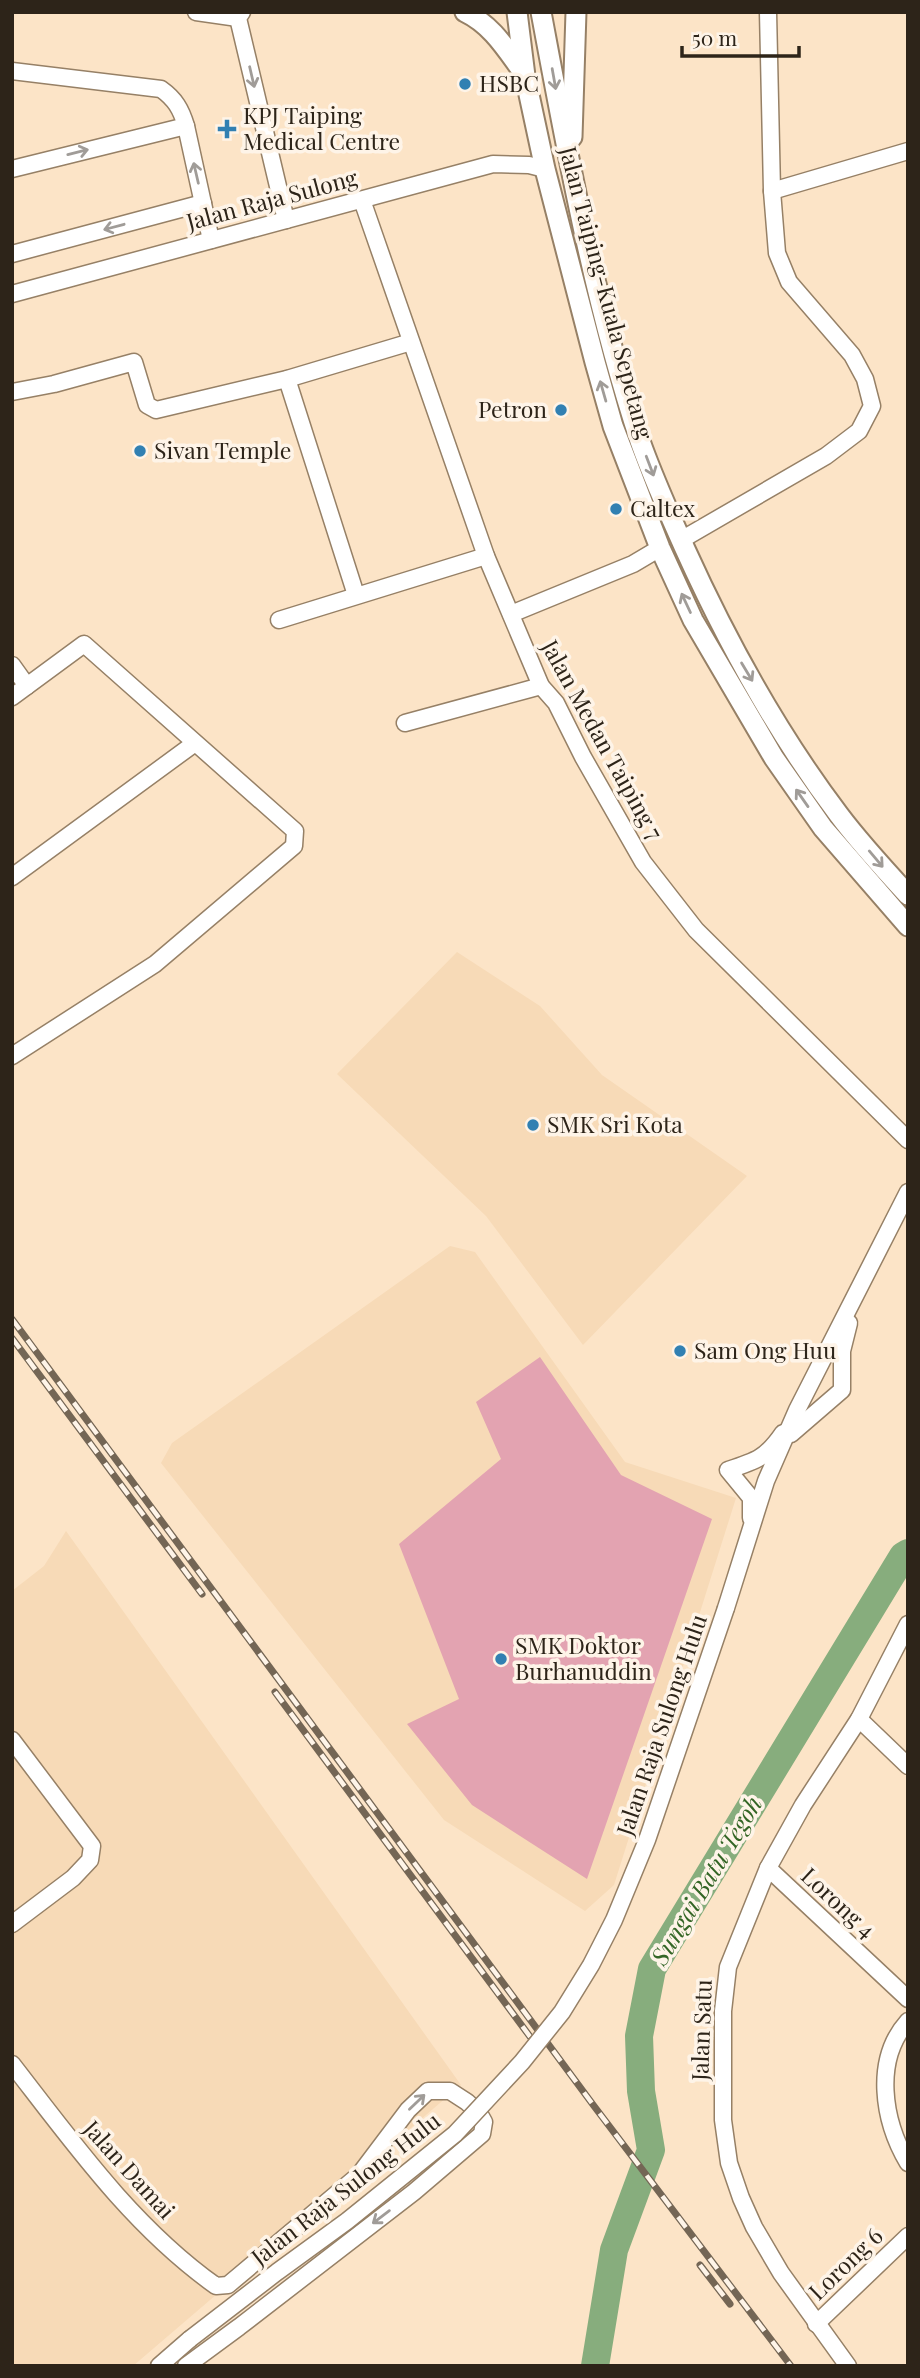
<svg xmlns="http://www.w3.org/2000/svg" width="920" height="2378" viewBox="0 0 920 2378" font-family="'Playfair Display',serif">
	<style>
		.built { fill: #f7dab7 }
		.green { fill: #e3a3b1 }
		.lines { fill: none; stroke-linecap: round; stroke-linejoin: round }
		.river { stroke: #87ad7d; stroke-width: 28 }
		.minor-casing { stroke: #968066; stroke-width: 19 }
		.major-casing { stroke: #968066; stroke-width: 23 }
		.minor { stroke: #fff; stroke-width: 16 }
		.major { stroke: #fff; stroke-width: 19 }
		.rail-casing { stroke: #746655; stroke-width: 7 }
		.rail { stroke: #fef4e8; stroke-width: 4.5; stroke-dasharray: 13; stroke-linecap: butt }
		.minor-bridge-casing { stroke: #968066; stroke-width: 19; stroke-linecap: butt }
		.minor-bridge { stroke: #fff; stroke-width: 16 }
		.oneway { stroke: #a09c98 }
		.poi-dot { fill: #3180b2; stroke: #fef4e8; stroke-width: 2.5 }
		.labels { text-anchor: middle; stroke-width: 7; stroke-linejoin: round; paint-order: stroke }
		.poi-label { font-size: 23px; fill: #2d2419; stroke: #fef4e8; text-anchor: start }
		.street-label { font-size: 23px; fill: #2d2419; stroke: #fef4e8 }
		.water-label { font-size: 24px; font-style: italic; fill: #346626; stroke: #fef4e8 }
	</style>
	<rect width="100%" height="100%" fill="#fce4c7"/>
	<g class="built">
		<polygon points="457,952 540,1006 602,1075 747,1176 583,1345 486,1216 337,1074"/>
		<polygon points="450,1246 475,1252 625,1462 736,1498 614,1885 585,1911 444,1820 161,1463 172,1443"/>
		<polygon points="66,1531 461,2085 133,2366 12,2366 12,1591 44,1566"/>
	</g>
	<polygon class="green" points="540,1357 621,1475 712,1519 587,1879 472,1805 407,1724 459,1699 399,1544 501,1459 476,1402"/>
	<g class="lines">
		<polyline class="river" points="595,2366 614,2250 651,2150 641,2091 639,2036 652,1969 903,1556 908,1553"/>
		<g class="minor-casing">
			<g id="minor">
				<polyline points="196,12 238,18 238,12"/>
				<polyline points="242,12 238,18 286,220"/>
				<path d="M 12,71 L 161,89 C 175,99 181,109 186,126 L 211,240"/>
				<polyline points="12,169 186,126"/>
				<polyline points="772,191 908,151"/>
				<polyline points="362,200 486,556 541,686 556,703 583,757 643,862 696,930 908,1140"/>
				<polyline points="12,254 203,203"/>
				<polyline points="12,294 493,164 529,165 545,169"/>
				<polyline points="287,379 356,595"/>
				<polyline points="12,392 54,384 134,362 147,405 156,410 287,379 411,342"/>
				<polyline points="681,540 826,456 859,431 872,406 865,379 852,355 789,282 777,253 772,191 768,12"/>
				<polyline points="511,614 633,564 660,548"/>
				<polyline points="279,620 486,556"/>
				<polyline points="12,665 27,686"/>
				<polyline points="12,697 84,644 295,831 294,846 155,964 12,1056"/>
				<polyline points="405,723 541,686"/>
				<polyline points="12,877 195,743"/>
				<polyline points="791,1434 842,1390 842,1351 849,1323"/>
				<path d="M 751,1518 L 751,1498 L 728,1470 C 756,1461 766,1458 783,1433"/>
				<polyline points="726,1608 766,1481 797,1410 908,1192"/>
				<polyline points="859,1719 908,1766"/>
				<polyline points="12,1740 92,1846 90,1860 73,1878 12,1924"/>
				<polyline points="768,1868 908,1999"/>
				<path d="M 908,2021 C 873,2060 883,2121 908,2163"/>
				<path d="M 12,2064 C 74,2144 133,2227 216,2286 L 228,2285 L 359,2175 L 408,2110 L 428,2091 L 450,2091 L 467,2102 L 479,2113 L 484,2122 L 482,2134 L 414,2192 L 239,2327 L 186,2366"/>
				<polyline points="816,2324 908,2236"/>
				<polyline points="159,2366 190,2339"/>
				<polyline points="848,2366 781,2273 754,2227 741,2198 729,2163 723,2120 723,2011 728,1967 768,1868 803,1805 859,1719 908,1624"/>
			</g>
		</g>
		<g class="major-casing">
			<g id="major">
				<path d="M 465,12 C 492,25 506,49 523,72"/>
				<polyline points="517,12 525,76 545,169 595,362 613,426 660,548 693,620 774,758 823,828 908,926"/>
				<path d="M 541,12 C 568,156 594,302 640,441 C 653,478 669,513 685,549 C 727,642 777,733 839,815 C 860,843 884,869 908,895"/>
				<polyline points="572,137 576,12"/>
			</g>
		</g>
		<use href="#minor" class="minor"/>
		<use href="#major" class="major"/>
		<g class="rail-casing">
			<g id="rail">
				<polyline points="12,1319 594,2106 791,2366"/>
				<polyline points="12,1338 202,1594"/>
				<polyline points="275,1692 531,2038"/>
				<polyline points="700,2265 730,2304"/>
			</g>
		</g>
		<use href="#rail" class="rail"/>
		<g class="minor-bridge-casing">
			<polyline id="minor-bridge" points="190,2339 277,2272 347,2221 455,2134 522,2062 562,2012 591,1965 614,1920 647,1840 726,1608"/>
		</g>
		<use href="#minor-bridge" class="minor-bridge"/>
	</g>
	<defs><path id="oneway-shaft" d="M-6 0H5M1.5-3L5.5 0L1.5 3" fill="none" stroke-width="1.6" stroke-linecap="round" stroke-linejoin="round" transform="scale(1.75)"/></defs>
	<g class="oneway">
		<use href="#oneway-shaft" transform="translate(252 77) rotate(77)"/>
		<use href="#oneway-shaft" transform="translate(554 79) rotate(80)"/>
		<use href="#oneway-shaft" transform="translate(78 152) rotate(-14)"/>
		<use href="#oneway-shaft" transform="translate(196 173) rotate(-103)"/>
		<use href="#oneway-shaft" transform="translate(114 227) rotate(165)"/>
		<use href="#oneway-shaft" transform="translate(603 391) rotate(-106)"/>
		<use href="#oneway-shaft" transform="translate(650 466) rotate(69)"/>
		<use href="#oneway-shaft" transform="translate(686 603) rotate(-115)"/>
		<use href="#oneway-shaft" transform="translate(747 672) rotate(59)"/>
		<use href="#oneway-shaft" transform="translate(802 798) rotate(-125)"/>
		<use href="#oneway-shaft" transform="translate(876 859) rotate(50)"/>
		<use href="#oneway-shaft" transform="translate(417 2102) rotate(-44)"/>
		<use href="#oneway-shaft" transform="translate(381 2217) rotate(143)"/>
	</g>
	<g class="poi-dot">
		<circle cx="465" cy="84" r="7"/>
		<path d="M223.5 118.5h7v7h7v7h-7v7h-7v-7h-7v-7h7z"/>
		<circle cx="561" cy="410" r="7"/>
		<circle cx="140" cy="451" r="7"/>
		<circle cx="616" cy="509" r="7"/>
		<circle cx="533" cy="1125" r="7"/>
		<circle cx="680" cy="1351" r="7"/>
		<circle cx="501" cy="1659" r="7"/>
	</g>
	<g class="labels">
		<g class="poi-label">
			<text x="479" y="92">HSBC</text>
			<text x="243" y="124">KPJ Taiping<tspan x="243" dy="26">Medical Centre</tspan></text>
			<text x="547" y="418" text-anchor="end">Petron</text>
			<text x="154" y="459">Sivan Temple</text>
			<text x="630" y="517">Caltex</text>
			<text x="547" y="1133">SMK Sri Kota</text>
			<text x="694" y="1359">Sam Ong Huu</text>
			<text x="515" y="1654">SMK Doktor<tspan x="515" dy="26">Burhanuddin</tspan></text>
		</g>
		<g class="street-label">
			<text transform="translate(272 200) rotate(-15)" y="8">Jalan Raja Sulong</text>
			<text transform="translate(606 293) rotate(75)" y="8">Jalan Taiping-Kuala Sepetang</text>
			<text transform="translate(602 740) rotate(61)" y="8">Jalan Medan Taiping 7</text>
			<text transform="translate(662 1725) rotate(-71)" y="8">Jalan Raja Sulong Hulu</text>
			<text transform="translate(838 1903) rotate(43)" y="8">Lorong 4</text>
			<text transform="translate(702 2030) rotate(-88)" y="8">Jalan Satu</text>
			<text transform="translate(129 2170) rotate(48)" y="8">Jalan Damai</text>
			<text transform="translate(346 2189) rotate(-38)" y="8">Jalan Raja Sulong Hulu</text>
			<text transform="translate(846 2264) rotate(-44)" y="8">Lorong 6</text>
		</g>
		<g class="water-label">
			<text transform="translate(707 1881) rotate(-59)" y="8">Sungai Batu Tegoh</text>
		</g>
	</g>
	<rect width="920" height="2378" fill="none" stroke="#2d2419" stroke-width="28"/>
	<path d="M682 46v10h117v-10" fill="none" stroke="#2d2419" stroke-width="3.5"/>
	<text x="692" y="46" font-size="21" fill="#2d2419" stroke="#fef4e8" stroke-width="5" paint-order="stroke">50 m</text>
</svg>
